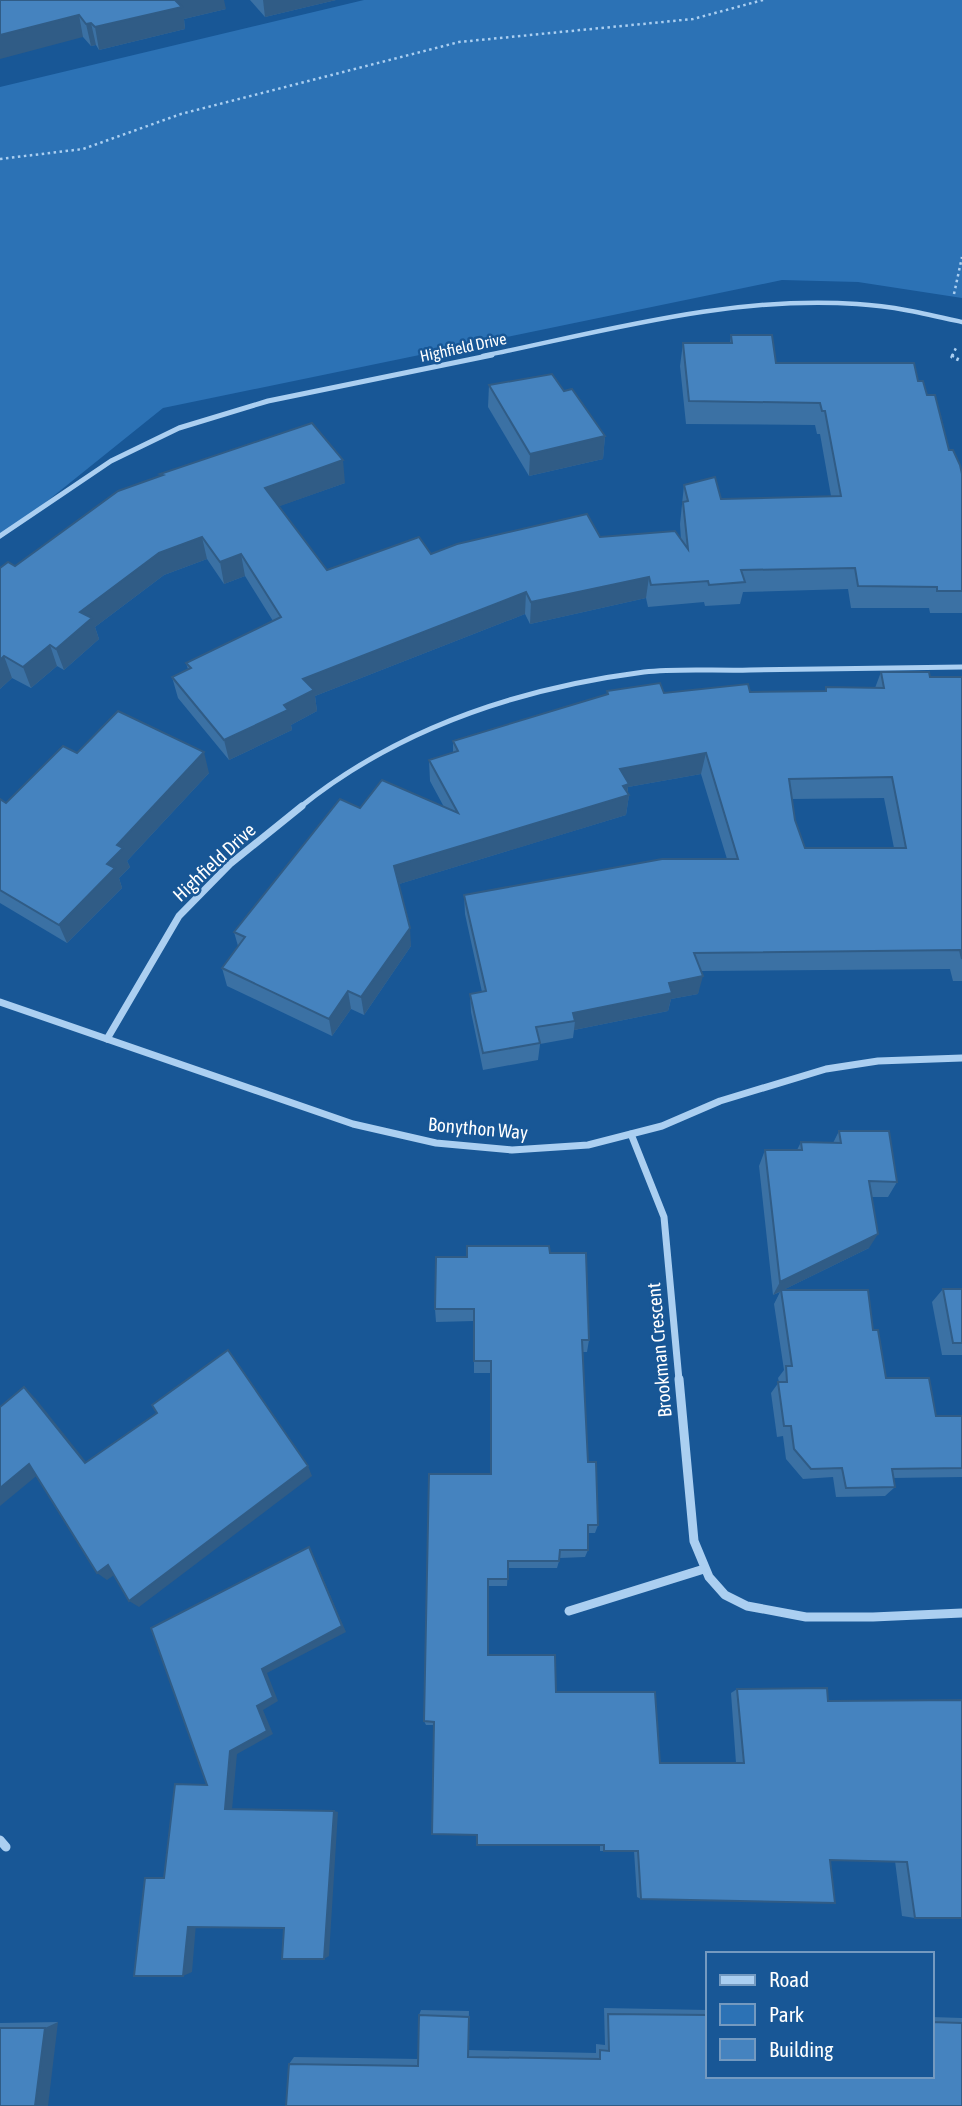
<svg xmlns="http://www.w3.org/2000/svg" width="962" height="2106" viewBox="0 0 962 2106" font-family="'Asap Condensed',sans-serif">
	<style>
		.green { fill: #2c72b5 }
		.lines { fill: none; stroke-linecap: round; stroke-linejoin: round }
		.path-far1 { stroke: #abcff1; stroke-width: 2.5; stroke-dasharray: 2.5 3.5; stroke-linecap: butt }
		.path { stroke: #abcff1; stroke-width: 3.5; stroke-dasharray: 2.5 4.5; stroke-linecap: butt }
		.minor-far3 { stroke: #abcff1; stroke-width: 4.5 }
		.minor-far2 { stroke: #abcff1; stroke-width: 5 }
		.minor-far1 { stroke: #abcff1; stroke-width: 7 }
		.minor { stroke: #abcff1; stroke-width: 9 }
		.wall { fill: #3b71a4; fill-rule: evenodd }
		.shaded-wall { fill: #305c86 }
		.building { fill: #4583bf; stroke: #305c86; stroke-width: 2; fill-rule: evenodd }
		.labels { text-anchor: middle; stroke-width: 5; stroke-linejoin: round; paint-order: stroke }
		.far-street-label { font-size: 16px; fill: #fff; stroke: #185796 }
		.street-label { font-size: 19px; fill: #fff; stroke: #185796 }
	</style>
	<rect width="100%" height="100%" fill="#185796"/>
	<polygon class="green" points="364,0 962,0 962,298 858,282 782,280 163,408 0,539 0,87"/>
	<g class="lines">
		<g class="path-far1">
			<polyline points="0,159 83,149 181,114 459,42 693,19 763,0"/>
			<polyline points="954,294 962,257"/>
			<polyline points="952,356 957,346"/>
		</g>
		<polyline class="path" points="953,355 952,357 962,361"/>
		<path class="minor-far3" d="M 483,356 C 605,331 732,295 857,304 C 893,306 927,314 962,322"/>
		<g class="minor-far2">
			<polyline points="0,536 111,461 179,428 268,401 492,355"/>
			<path d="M 299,808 C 398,728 520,688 644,672 C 679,668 716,671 750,670 C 821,669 891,668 962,667"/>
		</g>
		<g class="minor-far1">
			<polyline points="0,1002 353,1124 436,1143 512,1150 588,1145 662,1126 720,1101 826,1069 878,1061 962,1058"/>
			<polyline points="107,1039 179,916 230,864 302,806"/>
			<polyline points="631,1134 664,1217 679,1380"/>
		</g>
		<g class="minor">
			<polyline points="679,1379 694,1541 709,1577 725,1595 747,1606 806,1617 873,1617 962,1613"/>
			<polyline points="569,1611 704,1569"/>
			<polyline points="0,1840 6,1847"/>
		</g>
	</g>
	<g class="wall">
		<polygon points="0,0 226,9 184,19 185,29 99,50 96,45 91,46 83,37"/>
		<polygon points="250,0 336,0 265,17"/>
		<polygon points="731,335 776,363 918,381 927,395 949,450 962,474 962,613 930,613 929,608 851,608 848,589 743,592 740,604 705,606 704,602 648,607 646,598 530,624 525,614 315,696 317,711 291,725 292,730 229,760 178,698 172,677 188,669 186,663 273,621 245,576 224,584 207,559 164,575 95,627 99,639 64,670 57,666 31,688 12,678 0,689 15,566 161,476 160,474 345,483 279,506 327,570 431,554 600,537 681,540 680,524 684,485 721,499 831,496 820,434 817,434 815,425 686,424 680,366 683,343 730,343"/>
		<polygon points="489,385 564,391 605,436 603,459 529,476 488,407"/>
		<path d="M 881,672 L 930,677 L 962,677 L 962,981 L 953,981 L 950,969 L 701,971 L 698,994 L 671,999 L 668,1011 L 574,1030 L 573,1038 L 540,1044 L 538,1060 L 483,1070 L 471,1012 L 470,994 L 482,992 L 465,914 L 464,895 L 727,859 L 701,774 L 628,787 L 628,793 L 629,795 L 626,815 L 399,884 L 411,946 L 364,1015 L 351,1009 L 332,1036 L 227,986 L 222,968 L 238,946 L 234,932 L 360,808 L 444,807 L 430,781 L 429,760 L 453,753 L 453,741 L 607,695 L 607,691 L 664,693 L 825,691 L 826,687 L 875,688 ZM 884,798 L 894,848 L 805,848 L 795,820 L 792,799 Z"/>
		<polygon points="77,753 209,773 127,861 130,867 119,878 122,888 67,943 0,903 0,799 6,803"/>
		<polygon points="839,1131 897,1182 888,1197 871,1197 869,1248 783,1290 873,1330 886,1378 936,1416 962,1416 962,1477 893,1478 895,1487 885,1496 836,1497 833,1477 803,1479 786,1459 783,1436 777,1437 771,1393 779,1382 778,1378 784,1370 774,1304 780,1292 773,1295 759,1166 765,1150 797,1150 801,1142 833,1143"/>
		<polygon points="550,1253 589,1340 587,1352 583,1352 588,1462 598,1525 595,1533 588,1533 588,1550 585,1557 560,1558 557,1568 508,1568 507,1586 488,1586 488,1655 556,1692 660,1763 736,1763 731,1693 737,1689 828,1701 962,1700 915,1918 902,1916 895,1861 830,1860 641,1899 637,1897 634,1851 600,1851 600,1845 477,1835 434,1725 426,1725 424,1721 491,1474 491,1373 474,1373 474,1321 436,1322 435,1309 467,1257"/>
		<polygon points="943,1289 962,1289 962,1355 942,1355 932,1302"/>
		<polygon points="604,2008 708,2010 708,2076 932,2076 932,2017 962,2018 962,2106 289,2064 294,2057 418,2059 419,2015 421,2010 469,2011 468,2050 596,2053 596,2044 605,2045"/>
		<polygon points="58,2022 0,2106 0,2023"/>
	</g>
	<g class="shaded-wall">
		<polygon points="174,0 224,0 226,9 184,19 185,29 99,50 95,27"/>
		<polygon points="263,0 336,0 265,17"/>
		<polygon points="79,15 83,37 0,59 0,35"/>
		<polygon points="91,23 96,45 91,46 86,24"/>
		<polygon points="605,436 603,459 529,476 530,454"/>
		<polygon points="343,460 345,483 269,510 265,488"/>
		<polygon points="202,537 207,559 164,575 95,627 99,639 64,670 56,649 80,612 159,553"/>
		<polygon points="241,554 245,576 224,584 220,562"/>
		<polygon points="649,577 646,598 530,624 531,602"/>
		<polygon points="526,592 525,614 315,696 317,711 291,725 292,730 229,760 224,740 284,705 303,679"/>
		<polygon points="50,645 57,666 31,688 23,667"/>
		<polygon points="4,656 12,678 0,689 0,660"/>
		<polygon points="204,752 209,773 127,861 130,867 119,878 122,888 67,943 59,925 107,864 117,845"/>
		<polygon points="706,753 701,774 628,787 627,795 629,795 626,815 396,885 394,866 620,769"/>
		<polygon points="410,928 411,946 364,1015 361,997"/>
		<polygon points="703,976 698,994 671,999 668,1011 574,1030 575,1021 573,1013 669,983"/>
		<polygon points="348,991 351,1009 332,1036 329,1019"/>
		<polygon points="878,1234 869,1248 773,1295 780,1282"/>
		<polygon points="24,1387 36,1399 95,1473 85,1463"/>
		<polygon points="29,1464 40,1473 0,1506 0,1488"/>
		<polygon points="308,1466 312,1476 139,1607 129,1601"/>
		<polygon points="309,1547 313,1555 346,1632 267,1673 278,1701 263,1710 273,1734 237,1754 232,1810 225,1809 230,1751 257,1706 262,1669"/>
		<polygon points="108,1565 117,1573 107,1580 97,1573"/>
		<polygon points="334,1811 338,1812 329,1956 324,1959"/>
		<polygon points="196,1924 192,1972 183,1976 188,1927"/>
		<polygon points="58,2022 48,2106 35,2106 45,2028"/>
	</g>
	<g class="building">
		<polygon points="0,0 175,0 182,7 95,27 91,23 86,24 79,15 0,35"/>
		<polygon points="731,335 772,335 776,363 914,363 918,381 923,381 927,395 935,395 949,450 953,450 960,465 962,474 962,591 937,591 937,587 858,586 855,568 741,570 745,582 709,585 708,581 651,585 649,577 531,602 526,592 303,679 314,690 284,705 288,710 224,740 172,677 191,668 186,663 281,617 241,554 220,562 202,537 159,553 80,612 92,618 56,649 50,645 23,667 4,656 0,660 0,568 8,562 15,566 118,491 163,475 160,474 312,423 343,460 265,488 327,570 419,537 431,554 457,544 587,514 600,537 675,531 688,549 683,502 688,501 684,485 715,477 721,499 841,496 825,411 822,411 820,403 689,401 683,343 732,343"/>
		<polygon points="552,374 564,391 572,389 605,436 530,454 489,385"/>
		<path d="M 881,672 L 929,672 L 930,677 L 962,677 L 962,959 L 960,950 L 694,953 L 703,976 L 669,983 L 672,993 L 573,1013 L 575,1021 L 536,1027 L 540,1043 L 483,1053 L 470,994 L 486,991 L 464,895 L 662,859 L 738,859 L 706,753 L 620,769 L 629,784 L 623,786 L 629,795 L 394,866 L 410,928 L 361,997 L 348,991 L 329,1019 L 222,968 L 245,937 L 234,932 L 340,799 L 360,808 L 382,780 L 458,813 L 429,760 L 458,751 L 453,741 L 608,694 L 607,691 L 660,683 L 664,693 L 748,684 L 750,692 L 826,691 L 826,687 L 884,688 ZM 892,777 L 906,848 L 805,848 L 795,820 L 789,779 Z"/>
		<polygon points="118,711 204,752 117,845 123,848 107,864 115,868 59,925 0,890 0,799 6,803 63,746 77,753"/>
		<polygon points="839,1131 889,1131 897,1182 869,1181 878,1234 780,1282 765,1150 802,1150 801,1142 841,1143"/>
		<polygon points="467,1246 549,1246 550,1253 586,1253 589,1340 582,1340 588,1462 596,1462 598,1525 588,1525 588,1550 560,1550 559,1561 508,1561 508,1579 488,1579 488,1655 555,1655 556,1692 655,1692 660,1763 744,1763 737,1689 827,1688 828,1701 962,1700 962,1918 915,1918 907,1862 830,1860 835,1903 641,1899 638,1851 604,1851 604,1845 477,1845 477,1835 432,1834 434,1722 424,1721 429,1474 491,1474 491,1361 474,1361 474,1309 435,1309 436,1257 467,1257"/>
		<polygon points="943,1289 962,1289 962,1343 953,1343"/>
		<polygon points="781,1290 868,1290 873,1330 878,1330 886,1378 929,1378 936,1416 962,1416 962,1468 892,1469 895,1487 846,1488 842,1468 811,1469 794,1449 791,1426 784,1426 778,1382 787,1382 786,1366 792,1366"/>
		<polygon points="228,1350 308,1466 129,1601 108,1565 97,1573 29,1464 0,1488 0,1407 24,1387 85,1463 157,1413 152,1405"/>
		<polygon points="309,1547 342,1626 262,1669 273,1697 257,1706 267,1731 230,1751 225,1809 334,1811 324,1959 282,1959 284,1928 188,1927 183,1976 134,1976 145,1878 164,1878 175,1784 207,1785 151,1628"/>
		<polygon points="608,2014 708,2015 708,2076 932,2076 932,2022 962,2023 962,2106 286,2106 289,2064 418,2066 419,2015 469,2017 468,2057 600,2059 600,2050 609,2051"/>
		<polygon points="0,2028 45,2028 35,2106 0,2106"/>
	</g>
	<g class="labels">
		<g class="far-street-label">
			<text transform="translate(463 347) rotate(-12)" y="6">Highfield Drive</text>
		</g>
		<g class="street-label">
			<text transform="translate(214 862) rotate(-43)" y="7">Highfield Drive</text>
			<text transform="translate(478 1128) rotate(5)" y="7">Bonython Way</text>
			<text transform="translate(659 1350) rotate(-95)" y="7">Brookman Crescent</text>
		</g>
	</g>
	<rect x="706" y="1952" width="228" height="126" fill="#185796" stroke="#749ac0" stroke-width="2"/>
	<rect x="720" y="1975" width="35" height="10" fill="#abcff1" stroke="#749ac0" stroke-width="2"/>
	<text x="769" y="1987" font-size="21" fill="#ffffff">Road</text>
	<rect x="720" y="2004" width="35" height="21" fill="#2c72b5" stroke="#749ac0" stroke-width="2"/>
	<text x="769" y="2022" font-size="21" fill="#ffffff">Park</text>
	<rect x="720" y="2039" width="35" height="21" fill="#4583bf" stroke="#749ac0" stroke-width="2"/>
	<text x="769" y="2057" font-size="21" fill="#ffffff">Building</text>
</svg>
